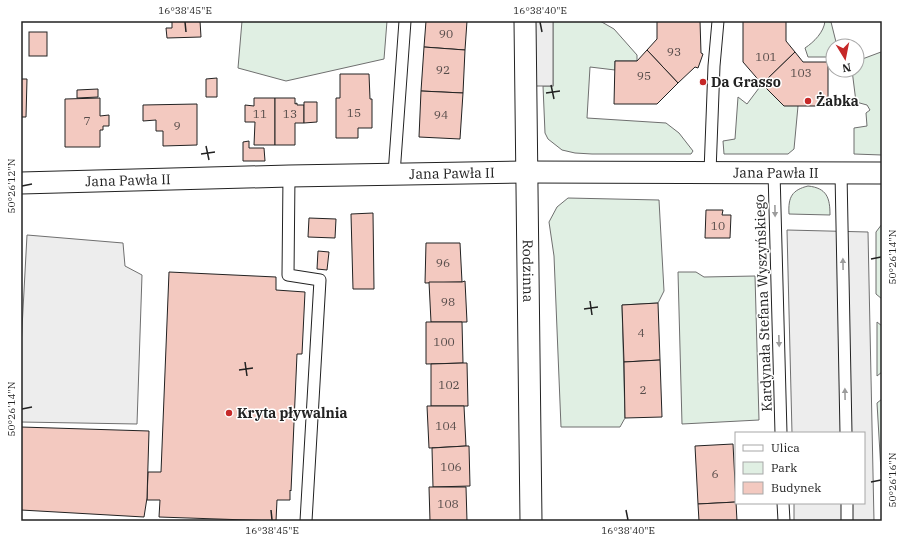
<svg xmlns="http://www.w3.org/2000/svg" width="903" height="542" viewBox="0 0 903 542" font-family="'IBM Plex Serif',serif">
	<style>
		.green { fill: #e0efe3; stroke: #6f6f6f }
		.parking { fill: #ededed; stroke: #6f6f6f }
		.building { fill: #f3c9c0; stroke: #222 }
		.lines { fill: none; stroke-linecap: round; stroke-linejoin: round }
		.lane-casing { stroke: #222; stroke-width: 13 }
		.street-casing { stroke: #222; stroke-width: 23 }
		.lane { stroke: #fff; stroke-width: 11 }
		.street { stroke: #fff; stroke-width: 21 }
		.oneway { fill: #9c9c9c }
		.ticks { fill: none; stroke: #222; stroke-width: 1.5 }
		.poi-dot { fill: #c62828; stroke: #fff; stroke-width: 1.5 }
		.labels { text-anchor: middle; stroke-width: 3; stroke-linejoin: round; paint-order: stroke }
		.number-label { font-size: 12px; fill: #564c4a }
		.poi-label { font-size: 14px; font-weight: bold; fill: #222; stroke: #fff; text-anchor: start }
		.street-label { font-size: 14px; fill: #222; stroke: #fff }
		.neatline { fill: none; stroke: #222; stroke-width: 1.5 }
		.ticks-label { font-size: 10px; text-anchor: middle; fill: #222 }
	</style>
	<rect width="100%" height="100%" fill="#fff"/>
	<g class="green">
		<polygon points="242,21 387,21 384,59 286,81 238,68"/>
		<polygon points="553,21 600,21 614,29 637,55 637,61 615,61 615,70 590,67 587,118 666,123 679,133 693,151 691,154 592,154 575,153 562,150 548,139 545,133 543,86 553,86"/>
		<path d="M 825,21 L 831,22 L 837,46 L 833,46 L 833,57 L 808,57 L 805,48 C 814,42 824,32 825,21 Z"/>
		<polygon points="881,52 882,155 854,154 854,128 867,126 866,113 870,110 867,105 856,102 852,70 857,70 857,61"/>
		<polygon points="762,84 798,106 794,149 788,154 724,154 723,141 735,139 738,97 747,104"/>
		<path d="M 808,186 C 827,188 830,198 830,215 L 789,214 C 788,197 792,190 808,186 Z"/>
		<polygon points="568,198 659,200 664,291 658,303 622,305 625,418 620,427 561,427 554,256 549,222 557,207"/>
		<polygon points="882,224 882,299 876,294 876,232"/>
		<polygon points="678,272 696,272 704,277 755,276 759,420 682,424"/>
		<polygon points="877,322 882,326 882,372 877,376"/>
		<polygon points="882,399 882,488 877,403"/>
	</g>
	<g class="parking">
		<rect x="535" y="21" width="18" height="65"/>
		<polygon points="787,230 868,232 874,521 794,521 794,503 864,503 864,433 792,433"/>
		<polygon points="27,235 123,243 125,266 142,275 137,424 21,422 21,347"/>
	</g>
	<g class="building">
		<polygon points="166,21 200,21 201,37 167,38 166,28 172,28 172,22"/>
		<polygon points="426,21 467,21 465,50 424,47"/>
		<polygon points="657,21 700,21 701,53 703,54 698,68 695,67 678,83 647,50 657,39"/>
		<polygon points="743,21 786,21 786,41 795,52 762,84 743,62"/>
		<rect x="29" y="32" width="18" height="24"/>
		<polygon points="424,47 465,50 463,93 421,91"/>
		<polygon points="647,50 678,83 657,104 614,104 615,61 637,61"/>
		<polygon points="795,52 803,62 828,62 828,106 784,106 762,84"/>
		<polygon points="340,74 369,74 370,99 372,99 372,128 358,128 358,138 336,138 336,98 340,98"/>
		<polygon points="217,78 217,97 206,97 206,79"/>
		<polygon points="21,79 27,79 26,117 21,117"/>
		<polygon points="98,89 98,97 77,98 77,90"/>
		<polygon points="421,91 463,93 460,139 419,137"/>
		<polygon points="100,98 100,116 109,115 109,126 103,126 103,130 100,130 100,147 65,147 65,99"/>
		<polygon points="254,98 275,98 275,145 254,145 255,122 245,122 245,105 254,106"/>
		<polygon points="275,98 295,98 295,104 297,103 297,105 304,105 304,123 295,123 295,145 275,145"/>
		<polygon points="304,102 317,102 317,122 304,123"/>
		<polygon points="197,104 197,145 163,146 163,131 156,131 156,120 143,121 143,105"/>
		<polygon points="249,141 249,148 264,148 265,161 243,161 243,142"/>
		<polygon points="706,210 723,210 722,215 731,215 730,238 705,238"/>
		<polygon points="373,213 374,289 353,289 351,214"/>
		<polygon points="309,218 336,219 335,238 308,237"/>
		<polygon points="426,243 460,243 462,282 425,283"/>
		<polygon points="318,251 329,252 327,270 317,269"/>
		<polygon points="169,272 276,277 276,290 305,292 302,354 297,354 291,491 290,490 290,500 277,500 276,521 159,517 160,500 147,500 148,472 161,472"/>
		<polygon points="465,281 467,322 431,322 429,282 462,282"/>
		<polygon points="658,303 660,360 624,362 622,305"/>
		<polygon points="426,322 462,322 463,363 426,364"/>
		<polygon points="660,360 662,417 625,418 624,362"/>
		<polygon points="463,363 467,363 468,406 431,406 431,364"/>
		<polygon points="427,406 464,406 466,446 429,448"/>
		<polygon points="21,427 149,431 147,498 144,517 21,510"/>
		<polygon points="733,444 736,502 698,504 695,446"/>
		<polygon points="466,446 469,446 470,486 433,487 432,448"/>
		<polygon points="429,487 466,487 467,521 430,521"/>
		<polygon points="736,502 737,521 699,521 698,504"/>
	</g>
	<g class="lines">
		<g class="lane-casing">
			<g id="lane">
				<polyline points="710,172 714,66 718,21"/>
				<polyline points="774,172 781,433"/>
				<polyline points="841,173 846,433"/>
				<polyline points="394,174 405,21"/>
				<polyline points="289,176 288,275 320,280 306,521"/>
				<polyline points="783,503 784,521"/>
				<polyline points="847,503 847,521"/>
			</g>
		</g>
		<g class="street-casing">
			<g id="street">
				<path id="s1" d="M 525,21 L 531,521"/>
				<path id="s2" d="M 21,183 L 289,176 L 526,172 L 882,173"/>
			</g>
		</g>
		<use href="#lane" class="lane"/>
		<use href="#street" class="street"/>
	</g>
	<defs><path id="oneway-solid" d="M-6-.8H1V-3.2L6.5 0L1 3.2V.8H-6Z"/></defs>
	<g class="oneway">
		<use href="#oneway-solid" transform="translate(775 211) rotate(89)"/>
		<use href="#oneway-solid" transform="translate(843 264) rotate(-91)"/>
		<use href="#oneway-solid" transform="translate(779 341) rotate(88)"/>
		<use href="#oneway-solid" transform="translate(845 394) rotate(-91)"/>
	</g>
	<path class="ticks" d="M 185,22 L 186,32M 540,22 L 542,32M 551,85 L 554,99M 546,93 L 560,91M 206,146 L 209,160M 201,154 L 215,152M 22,186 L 32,184M 871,259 L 881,257M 590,301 L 592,315M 584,309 L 598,307M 245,362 L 247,376M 239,370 L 253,368M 22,409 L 32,407M 871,482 L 881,480M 271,510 L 272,520M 626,510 L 628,520"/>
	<g class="poi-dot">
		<circle cx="703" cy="82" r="4"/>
		<circle cx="808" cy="101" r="4"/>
		<circle cx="229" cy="413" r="4"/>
	</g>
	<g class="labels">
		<g class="number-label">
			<text x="446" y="38">90</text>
			<text x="674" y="56">93</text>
			<text x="766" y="61">101</text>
			<text x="443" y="74">92</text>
			<text x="801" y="77">103</text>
			<text x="644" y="80">95</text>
			<text x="354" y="117">15</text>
			<text x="260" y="118">11</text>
			<text x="290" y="118">13</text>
			<text x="441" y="119">94</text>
			<text x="87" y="125">7</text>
			<text x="177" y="130">9</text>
			<text x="718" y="230">10</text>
			<text x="443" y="267">96</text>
			<text x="448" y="306">98</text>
			<text x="641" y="337">4</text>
			<text x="444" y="346">100</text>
			<text x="449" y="389">102</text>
			<text x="643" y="394">2</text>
			<text x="446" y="430">104</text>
			<text x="451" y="471">106</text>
			<text x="715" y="478">6</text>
			<text x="448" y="508">108</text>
		</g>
		<g class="poi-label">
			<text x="711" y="87">Da Grasso</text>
			<text x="816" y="106">Żabka</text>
			<text x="237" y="418">Kryta pływalnia</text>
		</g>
		<g class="street-label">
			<text dy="5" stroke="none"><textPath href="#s2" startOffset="755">Jana Pawła II</textPath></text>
			<text dy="5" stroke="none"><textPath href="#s2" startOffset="431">Jana Pawła II</textPath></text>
			<text dy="5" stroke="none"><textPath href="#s2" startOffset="107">Jana Pawła II</textPath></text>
			<text dy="5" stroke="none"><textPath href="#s1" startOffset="250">Rodzinna</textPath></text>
			<text transform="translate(763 303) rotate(-92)" y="5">Kardynała Stefana Wyszyńskiego</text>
		</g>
	</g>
	<rect width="903" height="542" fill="none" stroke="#ffffff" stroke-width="44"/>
	<rect x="735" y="432" width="130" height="72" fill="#ffffff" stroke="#a7a7a7"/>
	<rect x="743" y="445" width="20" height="6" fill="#ffffff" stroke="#a7a7a7"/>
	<text x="771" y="452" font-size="12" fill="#222222">Ulica</text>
	<rect x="743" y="462" width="20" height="12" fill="#e0efe3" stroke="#a7a7a7"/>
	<text x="771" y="472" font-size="12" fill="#222222">Park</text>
	<rect x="743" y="482" width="20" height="12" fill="#f3c9c0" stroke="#a7a7a7"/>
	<text x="771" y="492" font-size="12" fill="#222222">Budynek</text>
	<g transform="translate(845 58) rotate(170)"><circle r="19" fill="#ffffff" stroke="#a7a7a7"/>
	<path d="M0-3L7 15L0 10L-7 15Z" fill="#c62828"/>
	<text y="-6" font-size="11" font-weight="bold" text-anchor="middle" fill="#222222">N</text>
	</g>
	<rect x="22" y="22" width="859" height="498" class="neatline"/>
	<g class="ticks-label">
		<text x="185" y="14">16°38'45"E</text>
		<text x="540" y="14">16°38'40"E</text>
		<text transform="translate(11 186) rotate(-90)" y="4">50°26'12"N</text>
		<text transform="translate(892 257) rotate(-90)" y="4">50°26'14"N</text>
		<text transform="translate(11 409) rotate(-90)" y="4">50°26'14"N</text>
		<text transform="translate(892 480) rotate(-90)" y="4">50°26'16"N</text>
		<text x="272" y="534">16°38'45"E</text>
		<text x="628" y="534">16°38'40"E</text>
	</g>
</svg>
